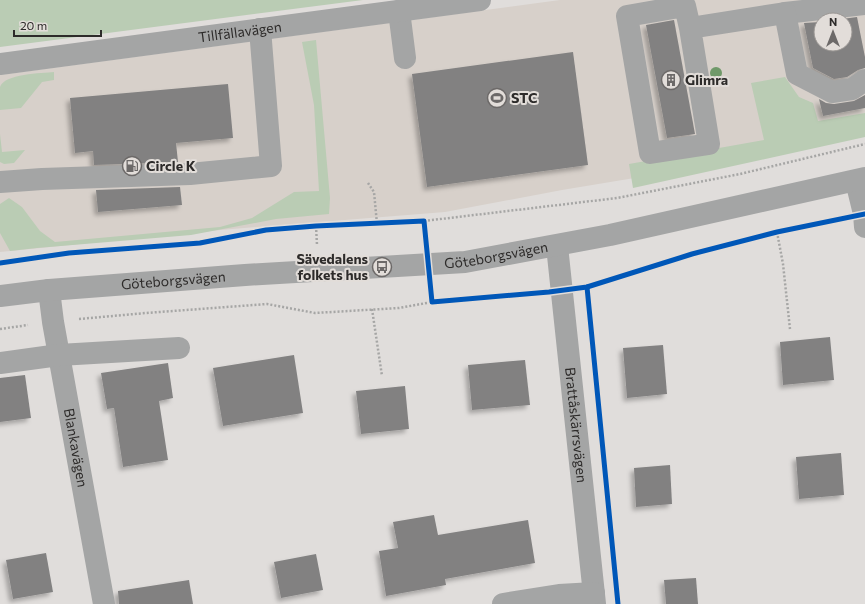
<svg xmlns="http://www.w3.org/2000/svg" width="865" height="604" viewBox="0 0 865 604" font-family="Commissioner,sans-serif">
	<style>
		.built { fill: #d7d0ca; fill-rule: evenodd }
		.green { fill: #baccb4 }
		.building { fill: #828181; filter: url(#shadow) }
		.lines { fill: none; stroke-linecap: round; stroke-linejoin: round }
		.path { stroke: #a6a6a5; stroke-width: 2.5; stroke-dasharray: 2 2; stroke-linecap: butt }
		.minor { stroke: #a4a5a5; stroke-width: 22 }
		.cycleway-casing { stroke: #e2ddd9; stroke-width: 8 }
		.cycleway { stroke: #0057b8; stroke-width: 5 }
		.tree { fill: #6f9969 }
		.labels { text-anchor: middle; stroke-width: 4; stroke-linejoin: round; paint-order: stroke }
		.street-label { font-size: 14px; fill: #2d2b2a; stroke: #e2ddd9 }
		.poi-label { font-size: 14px; font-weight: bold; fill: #2d2b2a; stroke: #e2ddd9; text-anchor: start }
	</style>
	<defs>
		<filter id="shadow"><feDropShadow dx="-3.5" dy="3.5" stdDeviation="2" flood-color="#0004"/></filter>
	</defs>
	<rect width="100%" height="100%" fill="#e0dddb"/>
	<path class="built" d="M 560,0 L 865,0 L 865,133 L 725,163 L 562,190 L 445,212 L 220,230 L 0,252 L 0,75 ZM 821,20 L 845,20 L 845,44 L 821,44 Z"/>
	<g class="green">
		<polygon points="0,0 363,0 0,47"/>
		<polygon points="316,40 330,198 329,214 276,219 191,235 37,248 10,251 0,233 0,204 9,198 22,207 40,231 55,242 220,227 252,218 294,192 319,191 314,105 302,42"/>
		<path d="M 54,72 L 54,80 L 42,82 L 21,108 L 0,110 C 0,103 0,93 0,87 C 4,74 42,73 54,72 Z"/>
		<polygon points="785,77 799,97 813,103 818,121 865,113 865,137 633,188 629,164 764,140 751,83"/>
		<polygon points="0,134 2,152 25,150 14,163 4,164 0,162"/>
	</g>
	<g class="building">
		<polygon points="857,17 865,57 865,68 858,70 847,77 834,79 813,68 804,23 821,22 821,44 845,44 845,20 835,20"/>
		<polygon points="674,20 695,134 667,138 646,25"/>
		<polygon points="573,52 588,165 427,187 412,74"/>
		<polygon points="228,84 233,138 176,143 178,162 94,165 93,151 75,153 70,98"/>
		<polygon points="865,95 865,108 823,116 819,99 826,103 834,104 854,101"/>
		<polygon points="180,187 182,205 98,212 96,190"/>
		<polygon points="830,337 834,380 783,385 780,342"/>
		<polygon points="663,345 667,394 627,398 623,348"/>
		<polygon points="294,355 303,413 223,426 213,368"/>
		<polygon points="525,360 530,405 472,410 468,365"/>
		<polygon points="168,363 173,398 159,401 168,460 123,467 114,408 107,409 101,373"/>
		<polygon points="25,375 31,418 0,422 0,378"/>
		<polygon points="405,386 409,429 361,434 356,391"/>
		<polygon points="841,453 844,495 799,499 796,457"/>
		<polygon points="670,465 672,504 636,507 634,468"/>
		<polygon points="434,515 438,535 528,520 535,563 445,579 446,585 386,596 379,551 398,548 393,522"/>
		<polygon points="46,553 53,592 13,599 6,560"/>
		<polygon points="316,554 323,590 281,598 274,562"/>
		<polygon points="696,578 698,604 666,604 664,580"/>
		<polygon points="189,580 193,604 119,604 118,591"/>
	</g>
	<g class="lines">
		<g class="path">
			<polyline points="368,183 374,192 377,224"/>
			<polyline points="424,221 617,198 740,174 865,144"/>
			<polyline points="316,226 317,245"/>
			<polyline points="777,232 783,264 790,329"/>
			<polyline points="372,309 382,376"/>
			<polyline points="79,319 146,313 267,304 315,313 399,308 432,302"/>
			<polyline points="0,329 28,325"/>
		</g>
		<g class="minor">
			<polyline points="399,11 405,58"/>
			<polyline points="785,13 865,4"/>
			<polyline points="690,28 685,6 627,16 650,153 709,144 690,28 785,13 797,74 832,92 852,89 865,80"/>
			<path id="s1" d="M 0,64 L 480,0"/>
			<polyline points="856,181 864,214 865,227"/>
			<polyline points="0,182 42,179 190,174 271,166 260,29"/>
			<path id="s2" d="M 557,246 L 595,604"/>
			<path id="s3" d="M 49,290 L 53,322 L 104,604"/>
			<path id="s4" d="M 0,296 L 49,290 L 245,275 L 465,262 L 610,235 L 865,178"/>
			<polyline points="0,363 59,355 179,348"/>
			<polyline points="503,604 559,595 594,593"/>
		</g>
		<g class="cycleway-casing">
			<g id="cycleway">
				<polyline points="0,263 69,253 200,243 266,230 316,226 424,221 432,302 549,292 587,287 692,254 777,232 865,214"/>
				<polyline points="587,287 618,604"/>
			</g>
		</g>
		<use href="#cycleway" class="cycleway"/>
	</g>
	<circle class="tree" cx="716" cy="73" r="6"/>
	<defs>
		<g id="building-ring" transform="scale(1)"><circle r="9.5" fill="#e2ddd9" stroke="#6c6968" stroke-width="1.5"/><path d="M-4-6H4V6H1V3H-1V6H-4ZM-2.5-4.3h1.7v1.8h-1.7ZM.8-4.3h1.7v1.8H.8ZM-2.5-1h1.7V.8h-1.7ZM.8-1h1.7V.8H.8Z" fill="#6c6968"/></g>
		<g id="stadium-ring" transform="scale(1)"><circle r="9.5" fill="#e2ddd9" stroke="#6c6968" stroke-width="1.5"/><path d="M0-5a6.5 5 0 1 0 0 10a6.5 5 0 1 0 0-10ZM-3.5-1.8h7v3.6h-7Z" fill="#6c6968"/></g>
		<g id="fuel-ring" transform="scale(1)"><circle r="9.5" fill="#e2ddd9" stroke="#6c6968" stroke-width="1.5"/><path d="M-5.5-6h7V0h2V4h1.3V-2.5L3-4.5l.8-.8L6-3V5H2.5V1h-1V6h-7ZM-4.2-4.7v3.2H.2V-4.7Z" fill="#6c6968"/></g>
		<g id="bus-ring" transform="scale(1)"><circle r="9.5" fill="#e2ddd9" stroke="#6c6968" stroke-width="1.5"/><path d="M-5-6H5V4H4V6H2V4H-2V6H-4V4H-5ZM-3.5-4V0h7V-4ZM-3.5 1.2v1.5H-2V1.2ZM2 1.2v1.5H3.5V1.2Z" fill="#6c6968"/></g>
	</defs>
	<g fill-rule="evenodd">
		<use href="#building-ring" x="671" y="80"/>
		<use href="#stadium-ring" x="497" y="98"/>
		<use href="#fuel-ring" x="132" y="166"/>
		<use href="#bus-ring" x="382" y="267"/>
	</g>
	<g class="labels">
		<g class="street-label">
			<text dy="5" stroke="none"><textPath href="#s1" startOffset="242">Tillfällavägen</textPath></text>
			<text dy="5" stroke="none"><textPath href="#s4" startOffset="498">Göteborgsvägen</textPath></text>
			<text dy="5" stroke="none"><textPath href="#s4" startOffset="174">Göteborgsvägen</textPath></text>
			<text dy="5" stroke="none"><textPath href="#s2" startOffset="180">Brattåskärrsvägen</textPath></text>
			<text dy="5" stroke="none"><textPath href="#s3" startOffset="160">Blankavägen</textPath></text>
		</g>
		<g class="poi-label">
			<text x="685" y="85">Glimra</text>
			<text x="511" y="103">STC</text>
			<text x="146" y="171">Circle K</text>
			<text x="368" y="264" text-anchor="end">Sävedalens<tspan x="368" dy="16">folkets hus</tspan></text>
		</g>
	</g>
	<g transform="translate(833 32)"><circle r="19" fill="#e2ddd9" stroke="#9a9693"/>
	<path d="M0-3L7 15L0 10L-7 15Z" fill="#6c6968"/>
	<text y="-6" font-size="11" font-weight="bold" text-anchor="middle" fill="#2d2b2a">N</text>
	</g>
	<path d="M14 30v6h87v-6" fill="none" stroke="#2d2b2a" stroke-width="2"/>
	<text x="20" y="30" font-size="12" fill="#2d2b2a" stroke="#e2ddd9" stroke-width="3" paint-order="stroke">20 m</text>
</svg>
